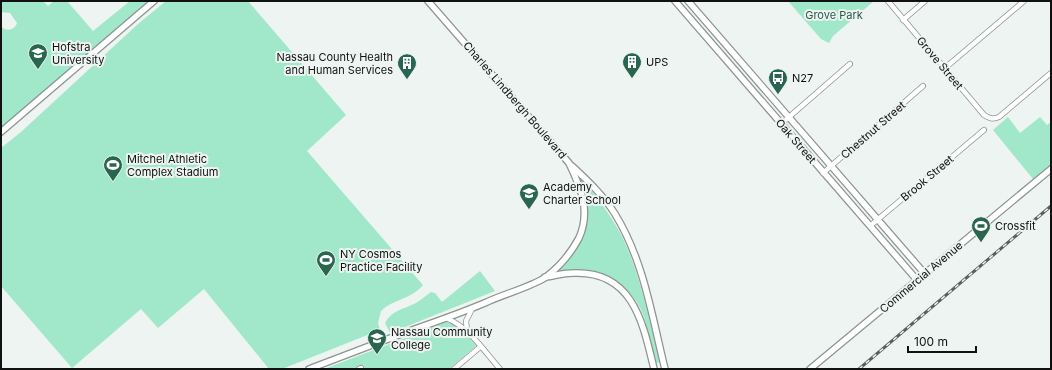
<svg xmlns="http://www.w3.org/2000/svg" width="1052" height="370" viewBox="0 0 1052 370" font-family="Inter,sans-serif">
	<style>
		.green { fill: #a1e7ca }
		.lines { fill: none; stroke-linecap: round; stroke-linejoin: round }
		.minor-casing { stroke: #8d9390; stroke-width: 6 }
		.tertiary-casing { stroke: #8d9390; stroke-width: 8 }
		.minor { stroke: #fff; stroke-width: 4.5 }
		.tertiary { stroke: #fff; stroke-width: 5.5 }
		.rail-casing { stroke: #5a5e5c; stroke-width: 3 }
		.rail { stroke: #edf4f1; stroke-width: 1.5; stroke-dasharray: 4.5; stroke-linecap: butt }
		.labels { text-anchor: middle; stroke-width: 4; stroke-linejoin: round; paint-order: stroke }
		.park-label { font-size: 11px; fill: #2b5947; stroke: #edf4f1 }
		.poi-label { font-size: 11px; fill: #101211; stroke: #edf4f1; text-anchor: start }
		.street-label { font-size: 11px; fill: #101211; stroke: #edf4f1 }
	</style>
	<rect width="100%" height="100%" fill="#edf4f1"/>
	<g class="green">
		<path d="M 1,1 L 43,1 L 48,6 L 54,1 L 67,1 L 93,31 L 130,1 L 154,1 L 1,132 L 1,27 C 7,31 14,31 17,23 L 10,13 L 1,12 Z"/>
		<path d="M 166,1 L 248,1 L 346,115 L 307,151 L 423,285 C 410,300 393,299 381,311 L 378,323 L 380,330 L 282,369 L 269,369 L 204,289 L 158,328 L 141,309 L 72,368 L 1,286 L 1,148 L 21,132 L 138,24 Z"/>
		<polygon points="788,1 874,1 833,36 829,43 821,39"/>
		<polygon points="1008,117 1020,133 1040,117 1047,125 1051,122 1051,164 1033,179 993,130"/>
		<path d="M 578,174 C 596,196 614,218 626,245 C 642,282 650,323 660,362 L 656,363 C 651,346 648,328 642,312 C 634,292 614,276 594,271 C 583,268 570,270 560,273 L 559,269 C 574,254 587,235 588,213 C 589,202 582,184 578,174 Z"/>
		<path d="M 480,271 L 495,291 L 390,333 L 385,323 C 391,311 403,309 414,304 C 420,301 425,296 431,292 L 435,293 L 442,302 Z"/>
		<polygon points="447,322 458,326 476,346 449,369 324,369"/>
	</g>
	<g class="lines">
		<g class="minor-casing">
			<g id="minor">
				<path d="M 888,1 L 984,115 C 989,118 992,120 999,117 L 1051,73"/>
				<polyline points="903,20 925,1"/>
				<polyline points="945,68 1024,1"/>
				<polyline points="781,124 850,64"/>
				<polyline points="823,173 923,86"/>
				<polyline points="870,226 984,130"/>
				<path d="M 446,318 C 469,327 484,351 500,369"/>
				<polyline points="467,331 466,321 472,309"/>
				<polyline points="359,369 361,368"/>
				<polyline points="454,369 480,347"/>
			</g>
		</g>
		<g class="tertiary-casing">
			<g id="tertiary">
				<polyline points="675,1 917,280"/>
				<polyline points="688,1 925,274"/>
				<polyline points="1,132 154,1"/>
				<path d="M 572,166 C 588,181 604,196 615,214 C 644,261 652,317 665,369"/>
				<path d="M 545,277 C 554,276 563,273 573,273 C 633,270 643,323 654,369"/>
				<path d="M 309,369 C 333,360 356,351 380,342 C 416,328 452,317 487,302 C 504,294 531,287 546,277 C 559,267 571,253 579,238 C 591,211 581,188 569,163 L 428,1"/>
				<polyline points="810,369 1051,169"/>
			</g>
		</g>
		<use href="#minor" class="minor"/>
		<use href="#tertiary" class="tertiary"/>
		<g class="rail-casing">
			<polyline id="rail" points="859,369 1051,206"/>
		</g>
		<use href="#rail" class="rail"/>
	</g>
	<defs>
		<g id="university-pin" transform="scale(1)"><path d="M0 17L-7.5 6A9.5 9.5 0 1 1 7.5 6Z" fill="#29654f" stroke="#edf4f1"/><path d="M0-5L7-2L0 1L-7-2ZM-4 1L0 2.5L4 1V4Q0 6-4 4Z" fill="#fff"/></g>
		<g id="building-pin" transform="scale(1)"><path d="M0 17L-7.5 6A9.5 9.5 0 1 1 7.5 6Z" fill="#29654f" stroke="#edf4f1"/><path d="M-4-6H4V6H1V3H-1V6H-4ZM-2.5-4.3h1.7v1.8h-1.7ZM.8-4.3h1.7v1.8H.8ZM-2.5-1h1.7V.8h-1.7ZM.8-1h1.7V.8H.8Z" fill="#fff"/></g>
		<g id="bus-pin" transform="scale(1)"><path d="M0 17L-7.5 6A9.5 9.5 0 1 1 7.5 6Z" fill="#29654f" stroke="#edf4f1"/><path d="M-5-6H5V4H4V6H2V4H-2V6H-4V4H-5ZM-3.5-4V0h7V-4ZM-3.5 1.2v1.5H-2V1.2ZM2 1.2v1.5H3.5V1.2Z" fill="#fff"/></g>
		<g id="stadium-pin" transform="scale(1)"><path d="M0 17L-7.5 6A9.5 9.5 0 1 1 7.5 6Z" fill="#29654f" stroke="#edf4f1"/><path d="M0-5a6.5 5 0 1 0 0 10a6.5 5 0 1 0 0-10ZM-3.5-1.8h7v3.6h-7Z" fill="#fff"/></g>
		<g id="school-pin" transform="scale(1)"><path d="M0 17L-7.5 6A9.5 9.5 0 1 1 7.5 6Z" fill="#29654f" stroke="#edf4f1"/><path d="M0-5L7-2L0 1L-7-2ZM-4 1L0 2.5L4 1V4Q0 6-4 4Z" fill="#fff"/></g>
	</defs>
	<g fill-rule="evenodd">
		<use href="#university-pin" x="38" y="53"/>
		<use href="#building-pin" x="632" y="62"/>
		<use href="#building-pin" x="407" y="63"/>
		<use href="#bus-pin" x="778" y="78"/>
		<use href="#stadium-pin" x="113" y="165"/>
		<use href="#school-pin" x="529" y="193"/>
		<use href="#stadium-pin" x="981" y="226"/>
		<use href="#stadium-pin" x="326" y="260"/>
		<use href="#university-pin" x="377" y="338"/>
	</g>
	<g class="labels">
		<g class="park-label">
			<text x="834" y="19">Grove Park</text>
		</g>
		<g class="poi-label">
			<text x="52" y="51">Hofstra<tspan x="52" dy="13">University</tspan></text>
			<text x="393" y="61" text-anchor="end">Nassau County Health<tspan x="393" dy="13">and Human Services</tspan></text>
			<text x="646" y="66">UPS</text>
			<text x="792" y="82">N27</text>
			<text x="127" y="163">Mitchel Athletic<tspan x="127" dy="13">Complex Stadium</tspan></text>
			<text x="543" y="191">Academy<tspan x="543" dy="13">Charter School</tspan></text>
			<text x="995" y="230">Crossfit</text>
			<text x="340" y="258">NY Cosmos<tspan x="340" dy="13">Practice Facility</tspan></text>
			<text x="391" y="336">Nassau Community<tspan x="391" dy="13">College</tspan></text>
		</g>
		<g class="street-label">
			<text transform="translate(940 63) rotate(50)" y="4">Grove Street</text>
			<text transform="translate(515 100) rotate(49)" y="4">Charles Lindbergh Boulevard</text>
			<text transform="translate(873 130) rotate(-41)" y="4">Chestnut Street</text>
			<text transform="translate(796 141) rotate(49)" y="4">Oak Street</text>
			<text transform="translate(927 178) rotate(-40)" y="4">Brook Street</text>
			<text transform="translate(921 277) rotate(-40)" y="4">Commercial Avenue</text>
		</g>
	</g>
	<rect width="1052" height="370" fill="none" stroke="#101211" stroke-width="4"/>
	<path d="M908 346v6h68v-6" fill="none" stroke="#101211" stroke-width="2"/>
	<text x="914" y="346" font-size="12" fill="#101211" stroke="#edf4f1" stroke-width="3" paint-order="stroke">100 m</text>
</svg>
